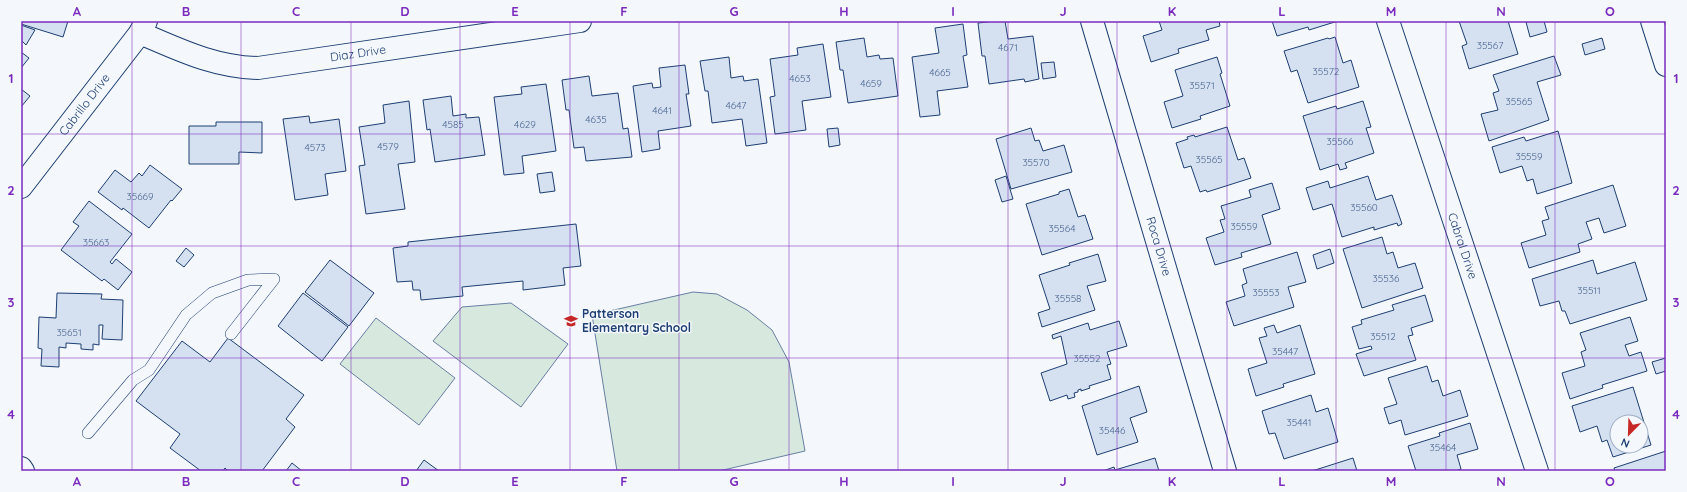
<svg xmlns="http://www.w3.org/2000/svg" width="1687" height="492" viewBox="0 0 1687 492" font-family="Quicksand,sans-serif">
	<style>
		.green { fill: #d7e8df; stroke: #687fa3 }
		.building { fill: #d5e0f0; stroke: #1d3f73; fill-rule: evenodd }
		.lines { fill: none; stroke-linecap: round; stroke-linejoin: round }
		.service-casing { stroke: #1d3f73; stroke-width: 12 }
		.minor-casing { stroke: #1d3f73; stroke-width: 24 }
		.motorway-casing { stroke: #1d3f73; stroke-width: 24 }
		.service { stroke: #f4f7fb; stroke-width: 11 }
		.minor { stroke: #f4f7fb; stroke-width: 22 }
		.motorway { stroke: #f4f7fb; stroke-width: 22 }
		.grid { fill: none; stroke: #7b2cbf; stroke-width: 1; stroke-opacity: 0.55 }
		.labels { text-anchor: middle; stroke-width: 3; stroke-linejoin: round; paint-order: stroke }
		.number-label { font-size: 10px; fill: #4b6792 }
		.street-label { font-size: 12px; fill: #1d3f73; stroke: #f4f7fb }
		.poi-label { font-size: 12px; font-weight: bold; fill: #1d3f73; stroke: #f4f7fb; text-anchor: start }
		.neatline { fill: none; stroke: #7b2cbf; stroke-width: 1.5 }
		.grid-label { font-size: 13px; text-anchor: middle; font-weight: bold; fill: #7b2cbf }
	</style>
	<rect width="100%" height="100%" fill="#f4f7fb"/>
	<g class="green">
		<polygon points="693,292 717,294 747,310 772,330 789,362 805,451 719,471 617,471 592,315"/>
		<polygon points="511,303 568,344 521,407 433,341 462,307"/>
		<polygon points="376,318 455,378 419,425 340,364"/>
	</g>
	<g class="building">
		<polygon points="21,21 68,21 63,37 21,24"/>
		<polygon points="995,21 1005,21 1008,39 1033,36 1039,79 1025,82 1024,79 989,84 985,56 982,56 978,23"/>
		<polygon points="1159,21 1219,21 1220,26 1206,30 1209,40 1178,49 1179,53 1151,62 1143,36 1162,30"/>
		<polygon points="1272,21 1338,21 1309,30 1308,27 1277,36"/>
		<polygon points="1459,21 1510,21 1508,21 1518,54 1469,69 1462,46 1467,44"/>
		<polygon points="1529,21 1544,21 1547,32 1530,37 1526,22"/>
		<polygon points="963,24 967,55 963,56 968,87 937,91 940,115 920,117 912,57 939,53 935,28"/>
		<polygon points="21,25 35,30 26,45 21,40"/>
		<polygon points="1335,37 1343,63 1351,60 1359,87 1308,103 1297,70 1291,72 1284,51 1328,38 1329,39"/>
		<polygon points="864,38 867,57 879,55 880,59 893,58 898,96 848,103 843,70 840,70 836,42"/>
		<polygon points="1602,38 1605,49 1585,55 1582,44"/>
		<polygon points="823,44 831,97 802,101 806,130 775,134 770,97 775,96 770,59 798,55 797,48"/>
		<polygon points="21,52 29,58 21,68"/>
		<polygon points="1554,56 1561,75 1537,82 1549,120 1489,141 1481,114 1498,110 1493,93 1499,91 1493,75"/>
		<polygon points="729,57 731,78 743,76 744,81 758,79 767,143 746,146 742,119 712,123 708,91 705,91 700,61"/>
		<polygon points="1217,57 1222,73 1220,74 1230,106 1200,116 1201,119 1172,128 1164,102 1183,96 1175,70"/>
		<polygon points="1054,62 1056,77 1043,79 1041,63"/>
		<polygon points="685,65 689,94 686,94 691,126 658,131 660,149 642,152 633,86 652,83 653,88 661,87 659,68"/>
		<polygon points="589,76 592,96 618,93 623,129 628,128 632,157 586,161 584,147 574,148 569,110 566,110 562,80"/>
		<polygon points="546,84 556,151 522,156 524,173 504,175 494,97 522,94 521,87"/>
		<polygon points="21,89 30,96 21,107"/>
		<polygon points="451,96 453,116 466,114 466,118 479,117 485,155 435,162 430,129 427,130 423,100"/>
		<polygon points="409,101 415,162 398,164 405,209 366,214 359,166 365,165 359,127 385,123 383,105"/>
		<polygon points="1363,101 1371,127 1366,128 1374,153 1345,163 1347,168 1340,170 1338,164 1320,170 1303,116 1336,106 1337,109"/>
		<polygon points="309,116 310,123 339,119 346,171 325,174 328,195 295,200 283,119"/>
		<polygon points="216,122 262,122 262,153 239,152 239,164 189,164 189,126 216,126"/>
		<polygon points="1227,127 1238,160 1244,158 1251,178 1207,192 1206,190 1200,192 1191,166 1184,168 1176,143 1188,139 1187,137 1194,135 1195,137"/>
		<polygon points="838,128 840,145 829,147 827,129"/>
		<polygon points="1031,128 1035,141 1039,140 1043,151 1064,145 1072,172 1011,189 996,139"/>
		<polygon points="1558,131 1572,183 1537,194 1533,179 1527,181 1522,166 1500,173 1492,147 1524,137 1526,141"/>
		<polygon points="150,165 182,189 172,201 171,200 149,228 123,208 122,210 98,192 115,170 131,182 139,173 142,176"/>
		<polygon points="552,172 555,191 540,193 537,174"/>
		<polygon points="1006,176 1013,199 1002,202 995,180"/>
		<polygon points="1368,176 1376,200 1392,195 1402,224 1398,226 1397,223 1374,230 1374,227 1342,237 1332,204 1313,210 1306,188 1328,181 1330,188"/>
		<polygon points="1272,183 1280,209 1262,215 1271,244 1241,253 1242,257 1215,265 1206,238 1224,232 1220,220 1225,219 1221,206 1251,197 1249,190"/>
		<polygon points="1613,185 1626,226 1604,233 1599,218 1586,222 1592,239 1578,244 1580,252 1529,268 1521,243 1546,235 1542,221 1549,219 1545,207"/>
		<polygon points="1069,189 1078,217 1085,215 1093,239 1042,255 1026,204 1059,194 1059,192"/>
		<polygon points="89,201 132,234 110,262 112,264 116,259 132,272 118,290 104,279 102,281 61,250 79,226 73,222"/>
		<polygon points="576,224 581,266 563,268 565,285 523,290 523,281 462,287 463,296 421,300 420,290 413,290 412,281 397,282 393,248 408,246 408,242"/>
		<polygon points="1382,237 1387,254 1393,252 1398,268 1415,263 1423,288 1362,308 1343,249"/>
		<polygon points="186,248 194,255 184,267 176,261"/>
		<polygon points="1330,249 1334,263 1317,269 1313,255"/>
		<polygon points="1297,252 1306,282 1288,287 1294,307 1234,326 1226,302 1245,296 1242,285 1247,283 1243,269"/>
		<polygon points="1098,254 1106,281 1087,286 1095,310 1042,327 1038,313 1050,309 1039,275 1070,265 1069,263"/>
		<polygon points="330,260 374,293 349,326 305,292"/>
		<polygon points="1593,260 1597,274 1635,262 1647,300 1570,324 1565,311 1562,311 1559,301 1540,306 1532,279"/>
		<polygon points="57,293 102,294 101,299 123,300 122,340 102,339 103,325 99,325 99,345 93,344 93,350 81,349 81,344 66,343 66,348 59,347 59,367 41,366 42,349 38,348 39,317 56,318"/>
		<polygon points="303,293 348,327 322,361 278,326"/>
		<polygon points="1425,295 1433,321 1411,328 1413,335 1408,336 1416,360 1364,376 1356,354 1372,349 1371,346 1359,349 1352,327 1362,324 1361,320 1394,310 1392,305"/>
		<polygon points="1630,317 1638,341 1625,345 1629,356 1641,352 1647,371 1602,385 1603,388 1570,399 1562,373 1585,366 1581,352 1586,350 1580,333"/>
		<polygon points="1119,321 1127,346 1107,352 1111,364 1107,365 1111,379 1089,386 1090,388 1081,391 1081,389 1078,390 1078,392 1074,393 1075,397 1068,399 1067,395 1050,401 1041,373 1067,364 1061,336 1053,339 1052,335 1088,323 1090,330"/>
		<polygon points="1274,325 1277,333 1300,325 1315,374 1283,384 1284,387 1256,396 1248,369 1267,363 1259,338 1267,336 1264,328"/>
		<polygon points="228,338 304,395 286,419 295,427 262,471 228,471 225,468 223,471 201,471 170,448 180,434 136,401 182,341 210,362"/>
		<polygon points="1666,358 1666,371 1656,374 1652,362"/>
		<polygon points="1427,366 1432,382 1438,380 1443,396 1460,390 1468,416 1405,435 1401,420 1389,424 1384,408 1397,404 1388,378"/>
		<polygon points="1139,386 1147,412 1130,418 1138,442 1097,455 1082,406"/>
		<path d="M 1633,387 L 1651,445 L 1613,457 L 1607,440 L 1602,442 L 1597,426 L 1580,432 L 1572,406 ZM 1617,422 L 1641,422 L 1641,446 L 1617,446 Z"/>
		<polygon points="1311,395 1316,412 1328,408 1338,442 1284,459 1275,433 1269,434 1262,411"/>
		<polygon points="1470,423 1478,449 1457,455 1461,469 1456,471 1416,471 1408,446 1440,436 1439,433"/>
		<polygon points="1666,451 1666,471 1615,471 1614,468"/>
		<polygon points="1155,458 1159,471 1103,471 1114,467 1115,470"/>
		<polygon points="1353,458 1357,471 1312,471"/>
		<polygon points="424,460 439,471 416,471"/>
		<polygon points="292,463 302,471 286,471"/>
	</g>
	<g class="lines">
		<g class="service-casing">
			<polyline id="service" points="88,433 133,380 149,370 186,315 212,293 248,280 274,279 231,334"/>
		</g>
		<g class="minor-casing">
			<g id="minor">
				<path id="s1" d="M 1092,21 L 1225,471"/>
				<path id="s2" d="M 1388,21 L 1537,471"/>
				<path id="s3" d="M 140,33 C 180,50 214,67 258,68 L 580,21"/>
				<path id="s4" d="M 21,187 L 140,33 L 146,21"/>
				<polyline points="21,468 23,471"/>
			</g>
		</g>
		<g class="motorway-casing">
			<polyline id="motorway" points="1652,21 1666,65"/>
		</g>
		<use href="#service" class="service"/>
		<use href="#minor" class="minor"/>
		<use href="#motorway" class="motorway"/>
	</g>
	<path class="grid" d="M 132,21 L 132,471M 241,21 L 241,471M 351,21 L 351,471M 460,21 L 460,471M 570,21 L 570,471M 679,21 L 679,471M 789,21 L 789,471M 898,21 L 898,471M 1008,21 L 1008,471M 1117,21 L 1117,471M 1227,21 L 1227,471M 1336,21 L 1336,471M 1446,21 L 1446,471M 1555,21 L 1555,471M 21,134 L 1666,134M 21,246 L 1666,246M 21,358 L 1666,358"/>
	<defs>
		<g id="school-bare" transform="scale(1.08)"><path d="M0-5L7-2L0 1L-7-2ZM-4 1L0 2.5L4 1V4Q0 6-4 4Z" fill="#c62828" stroke="#f4f7fb" stroke-width="2.5" paint-order="stroke"/></g>
	</defs>
	<g fill-rule="evenodd">
		<use href="#school-bare" x="571" y="321"/>
	</g>
	<g class="labels">
		<g class="number-label">
			<text x="1490" y="49">35567</text>
			<text x="1008" y="51">4671</text>
			<text x="1326" y="75">35572</text>
			<text x="940" y="76">4665</text>
			<text x="800" y="82">4653</text>
			<text x="871" y="87">4659</text>
			<text x="1202" y="89">35571</text>
			<text x="1519" y="105">35565</text>
			<text x="736" y="109">4647</text>
			<text x="662" y="114">4641</text>
			<text x="596" y="123">4635</text>
			<text x="453" y="128">4585</text>
			<text x="525" y="128">4629</text>
			<text x="1340" y="145">35566</text>
			<text x="388" y="150">4579</text>
			<text x="315" y="151">4573</text>
			<text x="1529" y="160">35559</text>
			<text x="1209" y="163">35565</text>
			<text x="1036" y="166">35570</text>
			<text x="140" y="200">35669</text>
			<text x="1364" y="211">35560</text>
			<text x="1244" y="230">35559</text>
			<text x="1062" y="232">35564</text>
			<text x="96" y="246">35663</text>
			<text x="1386" y="282">35536</text>
			<text x="1589" y="294">35511</text>
			<text x="1266" y="296">35553</text>
			<text x="1068" y="302">35558</text>
			<text x="69" y="336">35651</text>
			<text x="1383" y="340">35512</text>
			<text x="1285" y="355">35447</text>
			<text x="1087" y="362">35552</text>
			<text x="1299" y="426">35441</text>
			<text x="1112" y="434">35446</text>
			<text x="1443" y="451">35464</text>
		</g>
		<g class="street-label">
			<text dy="4" stroke="none"><textPath href="#s3" startOffset="225">Diaz Drive</textPath></text>
			<text dy="4" stroke="none"><textPath href="#s4" startOffset="104">Cabrillo Drive</textPath></text>
			<text dy="4" stroke="none"><textPath href="#s1" startOffset="235">Roca Drive</textPath></text>
			<text dy="4" stroke="none"><textPath href="#s2" startOffset="237">Cabral Drive</textPath></text>
		</g>
		<g class="poi-label">
			<text x="582" y="318">Patterson<tspan x="582" dy="14">Elementary School</tspan></text>
		</g>
	</g>
	<rect width="1687" height="492" fill="none" stroke="#f4f7fb" stroke-width="44"/>
	<g transform="translate(1629 434) rotate(203)"><circle r="19" fill="#f4f7fb" stroke="#9eadc5"/>
	<path d="M0-3L7 15L0 10L-7 15Z" fill="#c62828"/>
	<text y="-6" font-size="11" font-weight="bold" text-anchor="middle" fill="#1d3f73">N</text>
	</g>
	<rect x="22" y="22" width="1643" height="448" class="neatline"/>
	<g class="grid-label">
		<text x="77" y="16">A</text>
		<text x="186" y="16">B</text>
		<text x="296" y="16">C</text>
		<text x="405" y="16">D</text>
		<text x="515" y="16">E</text>
		<text x="624" y="16">F</text>
		<text x="734" y="16">G</text>
		<text x="844" y="16">H</text>
		<text x="953" y="16">I</text>
		<text x="1063" y="16">J</text>
		<text x="1172" y="16">K</text>
		<text x="1282" y="16">L</text>
		<text x="1391" y="16">M</text>
		<text x="1501" y="16">N</text>
		<text x="1610" y="16">O</text>
		<text x="11" y="83">1</text>
		<text x="1676" y="83">1</text>
		<text x="11" y="195">2</text>
		<text x="1676" y="195">2</text>
		<text x="11" y="307">3</text>
		<text x="1676" y="307">3</text>
		<text x="11" y="419">4</text>
		<text x="1676" y="419">4</text>
		<text x="77" y="486">A</text>
		<text x="186" y="486">B</text>
		<text x="296" y="486">C</text>
		<text x="405" y="486">D</text>
		<text x="515" y="486">E</text>
		<text x="624" y="486">F</text>
		<text x="734" y="486">G</text>
		<text x="844" y="486">H</text>
		<text x="953" y="486">I</text>
		<text x="1063" y="486">J</text>
		<text x="1172" y="486">K</text>
		<text x="1282" y="486">L</text>
		<text x="1391" y="486">M</text>
		<text x="1501" y="486">N</text>
		<text x="1610" y="486">O</text>
	</g>
</svg>
